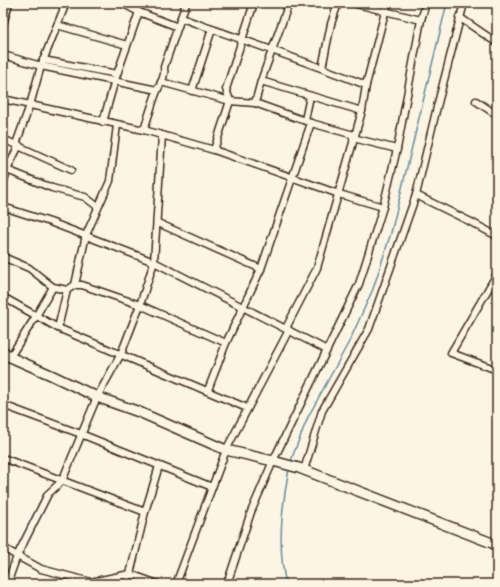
<svg xmlns="http://www.w3.org/2000/svg" width="500" height="587" viewBox="0 0 500 587" font-family="Sriracha,sans-serif">
	<style>
		.lines { fill: none; stroke-linecap: round; stroke-linejoin: round }
		.stream { stroke: #6a8b98; stroke-width: 1.5 }
		.street-casing { stroke: #3b2a1e; stroke-width: 9 }
		.secondary-casing { stroke: #3b2a1e; stroke-width: 12 }
		.street { stroke: #fcf5e5; stroke-width: 6 }
		.secondary { stroke: #fcf5e5; stroke-width: 9 }
	</style>
	<rect width="100%" height="100%" fill="#fcf5e5"/>
	<filter id="ink" filterUnits="userSpaceOnUse"><feTurbulence type="fractalNoise" baseFrequency=".025" numOctaves="2"/><feDisplacementMap in="SourceGraphic" scale="8" xChannelSelector="R" yChannelSelector="G"/><feConvolveMatrix kernelMatrix="1 2 1 2 8 2 1 2 1" color-interpolation-filters="sRGB"/></filter>
	<g filter="url(#ink)">
		<g class="lines">
			<g class="stream">
				<polyline points="291,462 293,455 308,417 350,340 373,289 391,233 447,3"/>
				<path d="M 286,584 C 277,547 282,506 289,469"/>
			</g>
			<g class="street-casing">
				<g id="street">
					<polyline points="122,3 139,12 178,27"/>
					<polyline points="352,3 421,20"/>
					<polyline points="459,17 497,43"/>
					<path d="M 181,18 C 243,40 305,61 366,85"/>
					<polyline points="3,25 9,3"/>
					<polyline points="57,25 127,45"/>
					<polyline points="3,55 41,66 157,90"/>
					<polyline points="43,60 117,74"/>
					<polyline points="322,68 331,24 338,3"/>
					<polyline points="261,81 362,111"/>
					<polyline points="161,82 230,101 255,103 311,123 354,135"/>
					<polyline points="192,91 212,29"/>
					<polyline points="3,99 144,130 214,150 339,194 383,207"/>
					<polyline points="476,101 497,115"/>
					<polyline points="255,103 261,81 289,3"/>
					<polyline points="305,120 310,96"/>
					<polyline points="103,122 115,80 139,12"/>
					<path d="M 144,130 C 148,117 152,104 157,91 C 160,84 166,76 164,67 L 186,3"/>
					<polyline points="353,138 397,149"/>
					<polyline points="3,139 71,170"/>
					<polyline points="16,144 30,105 41,66 66,3"/>
					<polyline points="214,150 230,101 226,89 254,3"/>
					<polyline points="7,170 52,188 85,197 98,207"/>
					<polyline points="3,184 7,170 19,145"/>
					<polyline points="416,195 469,221 497,236"/>
					<polyline points="3,207 50,222 154,262 327,350"/>
					<polyline points="158,223 261,269"/>
					<polyline points="3,257 29,268 53,287 67,290 75,285 82,285 140,305 226,343"/>
					<polyline points="497,274 451,353 497,370"/>
					<polyline points="75,285 86,235 110,181 117,125"/>
					<polyline points="3,297 58,328 247,408"/>
					<polyline points="58,328 67,290"/>
					<polyline points="286,328 317,268 362,111 366,85 385,12 388,3"/>
					<polyline points="10,357 36,316 53,287"/>
					<polyline points="208,390 226,343 261,269 311,123"/>
					<polyline points="3,405 81,434 212,487"/>
					<polyline points="3,458 145,512"/>
					<polyline points="304,470 322,411 369,329 416,195 437,107 464,3"/>
					<polyline points="3,548 41,569 91,582 130,574 158,584"/>
					<polyline points="7,584 17,556 48,494 62,481 97,397 121,354 140,305 154,262 162,135"/>
					<polyline points="126,584 130,574 145,512 159,466"/>
					<polyline points="176,584 226,450 289,330"/>
					<polyline points="227,584 251,512 273,461 359,284 383,207 397,149 421,20 426,3"/>
				</g>
			</g>
			<g class="secondary-casing">
				<polyline id="secondary" points="3,351 10,357 51,375 97,397 139,412 226,450 273,461 299,468 497,545"/>
			</g>
			<use href="#street" class="street"/>
			<use href="#secondary" class="secondary"/>
		</g>
	</g>
	<rect width="500" height="587" fill="none" stroke="#fcf5e5" stroke-width="16"/>
	<rect x="8" y="8" width="484" height="571" fill="none" stroke="#3b2a1e" stroke-width="1.5" filter="url(#ink)"/>
</svg>
